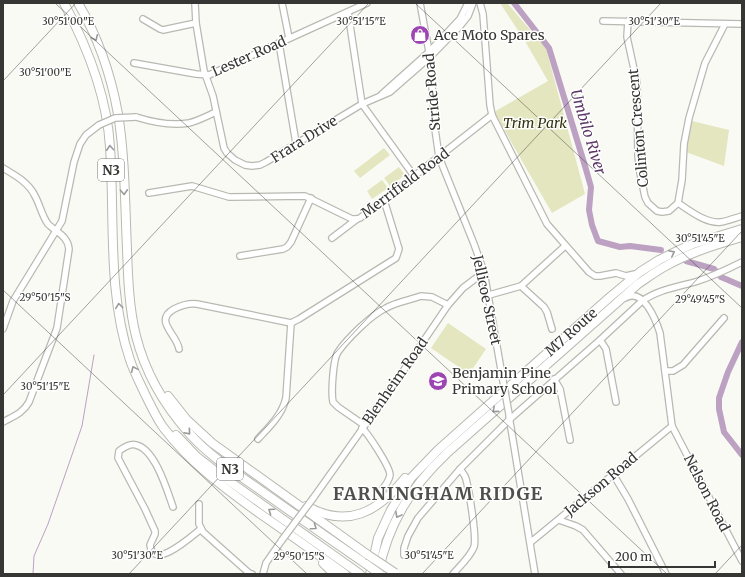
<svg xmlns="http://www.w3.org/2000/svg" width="745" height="577" viewBox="0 0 745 577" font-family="Merriweather,serif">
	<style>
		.green { fill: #e4e6bf }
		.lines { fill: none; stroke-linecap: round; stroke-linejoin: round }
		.stream { stroke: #bca1c3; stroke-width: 1 }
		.river { stroke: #bca1c3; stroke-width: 6 }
		.minor-casing { stroke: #b9b9b3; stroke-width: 8 }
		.highway-casing { stroke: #b9b9b3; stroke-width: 10 }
		.minor { stroke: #fff; stroke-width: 5.5 }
		.highway { stroke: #fff; stroke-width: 8 }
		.minor-bridge-casing { stroke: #b9b9b3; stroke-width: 8; stroke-linecap: butt }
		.highway-bridge-casing { stroke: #b9b9b3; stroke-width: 10; stroke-linecap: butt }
		.minor-bridge { stroke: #fff; stroke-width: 5.5 }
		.highway-bridge { stroke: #fff; stroke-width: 8 }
		.oneway { stroke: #9a9a9a }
		.ticks { fill: none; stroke: #363634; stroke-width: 1; stroke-opacity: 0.45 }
		.labels { text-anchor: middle; stroke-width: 3; stroke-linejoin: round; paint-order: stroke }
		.shield { fill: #fff; stroke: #727271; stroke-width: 1 }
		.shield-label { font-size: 13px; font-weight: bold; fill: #363634 }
		.poi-label { font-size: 14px; fill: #363634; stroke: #fff; text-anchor: start }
		.street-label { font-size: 14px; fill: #363634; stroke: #fff }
		.park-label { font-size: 14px; font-style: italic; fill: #31310e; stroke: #fff }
		.water-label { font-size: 15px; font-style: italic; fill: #5b3665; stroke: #fff }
		.district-label { font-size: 18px; font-weight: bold; letter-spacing: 1px; fill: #4f4f4b; stroke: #fff }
		.ticks-label { font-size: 10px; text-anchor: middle; fill: #363634; stroke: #fff; stroke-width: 3; stroke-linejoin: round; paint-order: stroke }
	</style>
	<rect width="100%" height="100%" fill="#f9faf4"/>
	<g class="green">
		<polygon points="500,3 507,3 546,48 585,194 552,213 494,112 548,81 525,41"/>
		<polygon points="692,121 729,130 724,166 686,152"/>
		<polygon points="384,148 390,155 360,178 354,171"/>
		<polygon points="399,167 405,175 390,186 384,178"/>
		<polygon points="382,180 388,188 372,199 367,191"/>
		<polygon points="448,323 486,349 469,374 431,348"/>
	</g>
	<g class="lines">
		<polyline class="stream" points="33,574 34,556 48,524 82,426 94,355"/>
		<g class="river">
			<polyline points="514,3 549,48 585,166 591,187 589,210 592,225 598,241 620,247 630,246 661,250"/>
			<polyline points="686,261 714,269 721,277 742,286"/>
			<polyline points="742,342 728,372 719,398 719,409 724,432 742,455"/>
		</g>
		<g class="minor-casing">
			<g id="minor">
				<polyline points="195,3 196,23 204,71 213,96 224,148 227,153 235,160 245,165 252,166 260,165 266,162 362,104 390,92 430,57 460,26 468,16 473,3"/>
				<polyline points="282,3 289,38"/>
				<polyline points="420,3 430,57 435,129 439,157 474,244 484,272 503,381"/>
				<polyline points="480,3 483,14 490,105 492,115 547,224 589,272 595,276 600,276 616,273 626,276 635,274"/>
				<polyline points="348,12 362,104 414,176"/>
				<polyline points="143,19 160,29 163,30 196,23"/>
				<polyline points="603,21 742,24"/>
				<polyline points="628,21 627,37 637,83 638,156 640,173 645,197 648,203 657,211 662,212 669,211 678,203 682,180 684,144 689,118 705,63 725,24"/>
				<polyline points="279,43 296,143"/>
				<polyline points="134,63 196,74 209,75 367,3"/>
				<polyline points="382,94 429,52 460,19 468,3"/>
				<path d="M 136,117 C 152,122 172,126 189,123 C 198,121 207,116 216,112"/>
				<path d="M 3,168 C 15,175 29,183 35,196 C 40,205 42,216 48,224 C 56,232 68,236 69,249 L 57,328 L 29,402 C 23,413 14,416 3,422"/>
				<polyline points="149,193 192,186 229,197 305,196 352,219 357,219 360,218 371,210 492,115"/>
				<path d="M 678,203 C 689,210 706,224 721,222 C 728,221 735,218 742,216"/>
				<polyline points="332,238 357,219"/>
				<polyline points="240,256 283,249 287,247 291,242 311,198"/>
				<polyline points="521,286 544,307 547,312 552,329"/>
				<polyline points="489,295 521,286 565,246"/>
				<path d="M 625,298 C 643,287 656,320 660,333 L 672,426 L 742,561"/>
				<polyline points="3,329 13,301 62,221 74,162 80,144 86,135 99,125"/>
				<polyline points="600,340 606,349 616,402"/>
				<path d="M 179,349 C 177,334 153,321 174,309 C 182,305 188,303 197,304 L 291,323 L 299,319 L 396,258 L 399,249 L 384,200"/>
				<polyline points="665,371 673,371 683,365 724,318"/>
				<polyline points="554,379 560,389 570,440"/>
				<polyline points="509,416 535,574"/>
				<path d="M 364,425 L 338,407 L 333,402 C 331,393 333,359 338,352 C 347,339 371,315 386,308 C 396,302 410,300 421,296 L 432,297 L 448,305"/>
				<path d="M 362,428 C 369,435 390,467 390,475 C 389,482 384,487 380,492"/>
				<path d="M 258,439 C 270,426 282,415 286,398 L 291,323"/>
				<polyline points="613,474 628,499 666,574"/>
				<polyline points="314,497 397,380 448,305 463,288 484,272"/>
				<polyline points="199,504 199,524 203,532 249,573 252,574"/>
				<path d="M 173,507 C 167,490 155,449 136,445 C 130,443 123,448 119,451 L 118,458 L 145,509 L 155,531 L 155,534 L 150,545 C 153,572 193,535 201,529"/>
				<polyline points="559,520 576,526 583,530 621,574"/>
				<polyline points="531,542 672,426"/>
				<path d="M 404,555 L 404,548 L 408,536 L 418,518 L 460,469 L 510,419 L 600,340 L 642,301 C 659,289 679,287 698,281 C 713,276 728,269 742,262"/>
				<polyline points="263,574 266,563 282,540"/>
				<path d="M 453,574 C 460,566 470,557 474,547 C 477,537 469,491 466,479 C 465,475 462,472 460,469"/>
			</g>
		</g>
		<g class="highway-casing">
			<g id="highway">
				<path d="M 64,3 C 88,48 107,96 110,147 C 115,218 107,292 130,360 C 134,372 140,383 145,394 C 151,406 156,417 163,427 C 190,463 223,487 259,513 C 288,533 316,553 345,574"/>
				<path d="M 78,3 C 98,37 111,75 118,114 C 125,156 125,205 127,249 C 128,278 129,308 136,336 C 145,372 165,406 189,433 C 210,457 238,474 263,492 C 297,516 331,540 366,564"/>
				<polyline points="168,396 187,420 212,443 368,555"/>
				<polyline points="176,435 197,457 215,471 360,574"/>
				<path d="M 306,506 C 348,529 378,512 405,478"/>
				<polyline points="323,563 334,574"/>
				<polyline points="370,574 378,538 391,510 411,478 438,450 610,297 640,272 659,260 679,250 693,244 742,229"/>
				<path d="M 378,574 C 388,524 410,488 447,453 L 638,284 C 647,278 655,272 664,267 C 688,253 715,245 742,237"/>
			</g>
		</g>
		<use href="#minor" class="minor"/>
		<use href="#highway" class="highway"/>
		<g class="minor-bridge-casing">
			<g id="minor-bridge">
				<polyline points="99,125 115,118 136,117"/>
				<polyline points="503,381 509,414"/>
				<polyline points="282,540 314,497"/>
			</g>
		</g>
		<g class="highway-bridge-casing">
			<g id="highway-bridge">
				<polyline points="368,555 395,573"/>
				<polyline points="366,564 380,574"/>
			</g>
		</g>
		<use href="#minor-bridge" class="minor-bridge"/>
		<use href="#highway-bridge" class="highway-bridge"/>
	</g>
	<defs><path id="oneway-chevron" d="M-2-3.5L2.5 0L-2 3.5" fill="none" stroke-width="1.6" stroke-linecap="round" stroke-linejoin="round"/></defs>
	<g class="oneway">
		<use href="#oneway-chevron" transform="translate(95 38) rotate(66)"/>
		<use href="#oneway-chevron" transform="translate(110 148) rotate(-94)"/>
		<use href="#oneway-chevron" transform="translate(124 192) rotate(87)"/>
		<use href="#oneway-chevron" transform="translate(672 253) rotate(-26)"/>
		<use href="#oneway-chevron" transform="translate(119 306) rotate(-98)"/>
		<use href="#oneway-chevron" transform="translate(134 369) rotate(-114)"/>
		<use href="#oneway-chevron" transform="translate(495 410) rotate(139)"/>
		<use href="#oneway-chevron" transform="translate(188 432) rotate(49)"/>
		<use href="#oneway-chevron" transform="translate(271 511) rotate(-145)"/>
		<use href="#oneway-chevron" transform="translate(398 515) rotate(118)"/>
		<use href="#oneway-chevron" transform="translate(314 527) rotate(35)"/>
	</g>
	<path class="ticks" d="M 55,3 L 667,574M 415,3 L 742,308M 3,81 L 76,3M 3,290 L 307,574M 3,395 L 369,3M 129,574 L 661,3M 422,574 L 742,231M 715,574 L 742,545"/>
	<defs>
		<g id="shop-disc" transform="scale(1)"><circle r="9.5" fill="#9d46b2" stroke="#fff"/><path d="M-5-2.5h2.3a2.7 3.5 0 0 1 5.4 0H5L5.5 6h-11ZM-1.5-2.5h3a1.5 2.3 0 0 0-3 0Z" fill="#fff"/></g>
		<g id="school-disc" transform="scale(1)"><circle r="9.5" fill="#9d46b2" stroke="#fff"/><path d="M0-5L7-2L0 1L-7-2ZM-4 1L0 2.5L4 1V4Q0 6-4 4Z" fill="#fff"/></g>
	</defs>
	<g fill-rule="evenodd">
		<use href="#shop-disc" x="420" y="35"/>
		<use href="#school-disc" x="438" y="381"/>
	</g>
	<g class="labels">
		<g class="shield">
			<rect x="98" y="159" width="26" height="22" rx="3"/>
			<rect x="217" y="458" width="26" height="22" rx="3"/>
		</g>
		<g class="shield-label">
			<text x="111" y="175">N3</text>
			<text x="230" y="474">N3</text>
		</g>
		<g class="poi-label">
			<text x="434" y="40">Ace Moto Spares</text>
			<text x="452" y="378">Benjamin Pine<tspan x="452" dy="16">Primary School</tspan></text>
		</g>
		<g class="street-label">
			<text transform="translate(249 56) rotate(-24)" y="5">Lester Road</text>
			<text transform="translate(432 92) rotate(-95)" y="5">Stride Road</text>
			<text transform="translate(638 128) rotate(-95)" y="5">Colinton Crescent</text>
			<text transform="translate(304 139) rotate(-32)" y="5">Frara Drive</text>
			<text transform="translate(405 183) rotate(-37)" y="5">Merrifield Road</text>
			<text transform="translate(487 300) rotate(78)" y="5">Jellicoe Street</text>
			<text transform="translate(571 332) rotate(-42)" y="5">M7 Route</text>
			<text transform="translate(395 381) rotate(-55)" y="5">Blenheim Road</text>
			<text transform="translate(601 484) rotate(-40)" y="5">Jackson Road</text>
			<text transform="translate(707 493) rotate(63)" y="5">Nelson Road</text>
		</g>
		<g class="park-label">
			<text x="535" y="128">Trim Park</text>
		</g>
		<g class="water-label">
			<text transform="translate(588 132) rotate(73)" y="5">Umbilo River</text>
		</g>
		<g class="district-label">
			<text x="438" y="500">FARNINGHAM RIDGE</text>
		</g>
	</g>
	<g class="ticks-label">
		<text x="68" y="25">30°51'00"E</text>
		<text x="361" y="25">30°51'15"E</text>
		<text x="654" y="25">30°51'30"E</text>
		<text x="45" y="76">30°51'00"E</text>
		<text x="700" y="242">30°51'45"E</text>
		<text x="45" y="301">29°50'15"S</text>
		<text x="700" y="303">29°49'45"S</text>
		<text x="45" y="390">30°51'15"E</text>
		<text x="137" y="559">30°51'30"E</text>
		<text x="429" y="559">30°51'45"E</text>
		<text x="299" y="560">29°50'15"S</text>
	</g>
	<rect width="745" height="577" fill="none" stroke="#363634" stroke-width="8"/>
	<path d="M609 561v6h106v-6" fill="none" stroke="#363634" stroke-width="2"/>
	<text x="615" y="561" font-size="12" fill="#363634" stroke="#ffffff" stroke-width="3" paint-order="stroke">200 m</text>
</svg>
